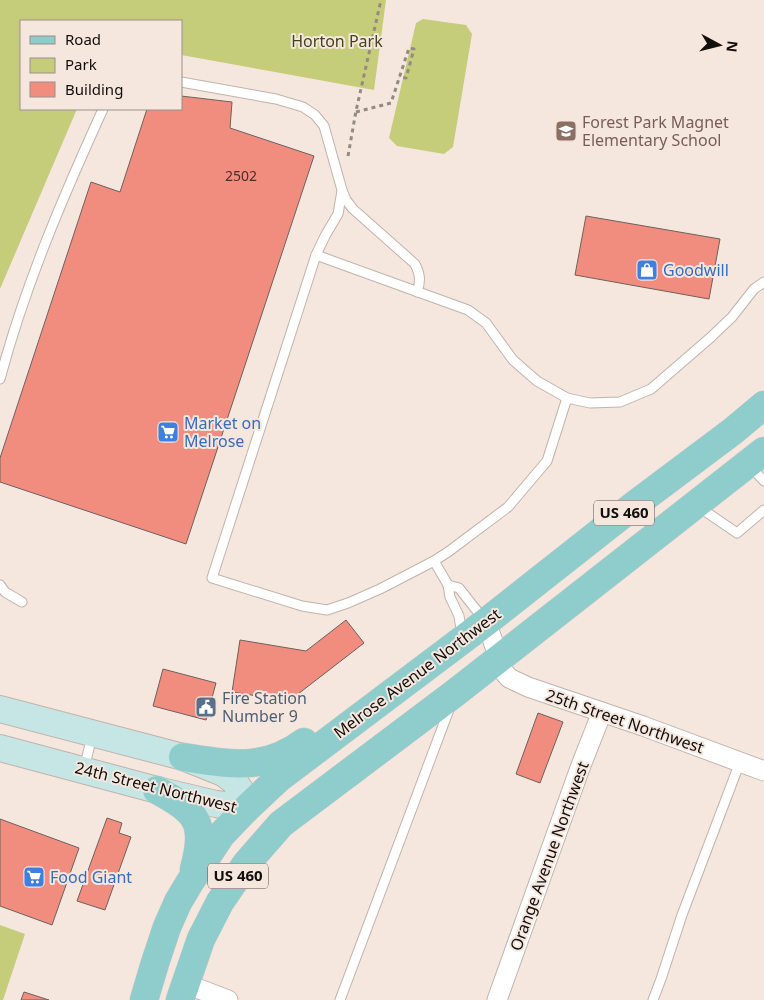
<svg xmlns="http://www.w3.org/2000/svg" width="764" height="1000" viewBox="0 0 764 1000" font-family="'Noto Sans',sans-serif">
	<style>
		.green { fill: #c6cd7a }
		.building { fill: #f18d7e; stroke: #6f605d }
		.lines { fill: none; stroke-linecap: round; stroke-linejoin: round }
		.service-casing { stroke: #c1b3ab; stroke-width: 11 }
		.minor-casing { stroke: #c1b3ab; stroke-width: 21 }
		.secondary-casing { stroke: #c1b3ab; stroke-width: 28 }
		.primary-casing { stroke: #cbcac9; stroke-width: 29 }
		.path { stroke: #938a83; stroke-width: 3; stroke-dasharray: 4 4; stroke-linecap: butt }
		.service { stroke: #fff; stroke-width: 9 }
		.minor { stroke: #fff; stroke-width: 19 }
		.secondary { stroke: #c6e6e5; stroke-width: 26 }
		.primary { stroke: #8ecdcb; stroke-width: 28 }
		.labels { text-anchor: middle; stroke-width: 4; stroke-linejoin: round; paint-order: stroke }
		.number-label { font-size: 14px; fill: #4a2e28 }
		.shield { fill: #f5e7de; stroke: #564f4a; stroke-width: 1 }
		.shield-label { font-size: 15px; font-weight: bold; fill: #120e0b }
		.park-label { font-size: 16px; fill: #43461c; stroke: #f5e7de }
		.education-label { font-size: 16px; fill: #785e54; stroke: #f5e7de; text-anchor: start }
		.shop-label { font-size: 16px; fill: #366cbe; stroke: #f5e7de; text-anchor: start }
		.street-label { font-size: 16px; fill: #120e0b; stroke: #f5e7de }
		.service-label { font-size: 16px; fill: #4e5e75; stroke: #f5e7de; text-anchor: start }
	</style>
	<rect width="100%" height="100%" fill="#f5e7de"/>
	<g class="green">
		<polygon points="0,0 386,0 374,90 181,55 181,21 21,21 21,109 77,109 0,289"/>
		<polygon points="423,19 466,25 472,34 453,147 444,154 397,146 389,138 416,23"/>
		<polygon points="0,925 25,934 3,1000 0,1000"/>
	</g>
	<g class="building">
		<polygon points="181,96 232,102 230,128 314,156 186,544 0,482 0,458 91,182 120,192 147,109 181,109"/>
		<polygon points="586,216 720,239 709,299 575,275"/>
		<polygon points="346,620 364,643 289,701 232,692 240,640 306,651"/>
		<polygon points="163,669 216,683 206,720 153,706"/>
		<polygon points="538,713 563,722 540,783 516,774"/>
		<polygon points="107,818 122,823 119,833 131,837 105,910 77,901"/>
		<polygon points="0,819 79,848 52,925 0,906"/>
		<polygon points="24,992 49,1000 21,1000"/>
	</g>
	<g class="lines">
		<g class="service-casing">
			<g id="service">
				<path d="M 181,82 L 276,99 L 303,107 L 315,115 L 324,126 L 342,190 L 346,200 L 353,209 L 415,264 C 420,274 421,281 417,292"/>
				<polyline points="316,255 325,236 338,214 342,191"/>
				<path d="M 0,379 C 25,285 63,197 103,109"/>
				<polyline points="749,465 764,481"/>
				<polyline points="699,507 737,533 764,510"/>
				<polyline points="434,561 380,589 348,603 327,610 302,606 212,578 316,255 468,310 486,323 513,360 537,381 567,398"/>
				<polyline points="0,585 5,592 22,602"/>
				<polyline points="448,585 459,588 485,621"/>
				<polyline points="462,636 459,616 450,597 448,585 434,561 448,552 508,507 547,461 567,398 590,403 620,402 651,389 710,338 732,317 754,289 764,282"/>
				<polyline points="84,769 92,736"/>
				<polyline points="340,1000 450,707"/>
				<polyline points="653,1000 661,979 682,915 740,762"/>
			</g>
		</g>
		<g class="minor-casing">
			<g id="minor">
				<polyline points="486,622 504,672 509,678 528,687 643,726 764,771"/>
				<polyline points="186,984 228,1000"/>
				<polyline points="497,1000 580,768 602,712"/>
			</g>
		</g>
		<g class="secondary-casing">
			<polyline id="secondary" points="0,709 183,757 223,773 234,781 243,794 247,808 216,804 157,790 0,748"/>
		</g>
		<g class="primary-casing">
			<g id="primary">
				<path d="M 183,757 C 229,764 264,772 304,742"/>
				<path d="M 157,790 C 197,812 207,822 194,869"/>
				<polyline points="144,1000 155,963 167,927 178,902 190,882 221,835 247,808 279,778 486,622 637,503 733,431 764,405"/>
				<polyline points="180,1000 201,939 220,902 246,864 281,824 455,693 764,451"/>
			</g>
		</g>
		<g class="path">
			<polyline points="356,112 391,103 409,48 414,49 406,78 399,77"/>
			<polyline points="348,156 356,111 381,0"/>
		</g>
		<use href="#service" class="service"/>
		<use href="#minor" class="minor"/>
		<use href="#secondary" class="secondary"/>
		<use href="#primary" class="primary"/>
	</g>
	<defs>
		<g id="school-square" transform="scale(1.125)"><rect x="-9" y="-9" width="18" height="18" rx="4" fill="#8d6e63" stroke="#f5e7de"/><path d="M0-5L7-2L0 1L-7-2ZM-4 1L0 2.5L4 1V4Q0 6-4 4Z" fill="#fff"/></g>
		<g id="shop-square" transform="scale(1.125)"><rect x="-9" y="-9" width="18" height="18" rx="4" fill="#3f7fe0" stroke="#f5e7de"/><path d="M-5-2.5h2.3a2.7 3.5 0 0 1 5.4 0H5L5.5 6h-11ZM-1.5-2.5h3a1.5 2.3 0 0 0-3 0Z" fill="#fff"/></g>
		<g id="supermarket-square" transform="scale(1.125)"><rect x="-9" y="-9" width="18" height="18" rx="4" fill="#3f7fe0" stroke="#f5e7de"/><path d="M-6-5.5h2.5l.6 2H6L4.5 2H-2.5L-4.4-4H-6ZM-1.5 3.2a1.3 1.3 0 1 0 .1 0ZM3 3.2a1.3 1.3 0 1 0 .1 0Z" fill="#fff"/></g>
		<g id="civic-square" transform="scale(1.125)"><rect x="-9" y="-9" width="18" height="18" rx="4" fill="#5c6f8a" stroke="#f5e7de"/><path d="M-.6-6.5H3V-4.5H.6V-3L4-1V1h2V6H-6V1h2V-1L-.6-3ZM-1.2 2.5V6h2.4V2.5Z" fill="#fff"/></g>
	</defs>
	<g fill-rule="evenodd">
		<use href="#school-square" x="566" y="131"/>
		<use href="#shop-square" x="647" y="270"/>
		<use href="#supermarket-square" x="168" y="432"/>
		<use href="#civic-square" x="206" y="707"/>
		<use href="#supermarket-square" x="34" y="877"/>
	</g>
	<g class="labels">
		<g class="number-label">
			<text x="241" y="181">2502</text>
		</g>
		<g class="shield">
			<rect x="594" y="500.5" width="60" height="25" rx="4"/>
			<rect x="208" y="863.5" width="60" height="25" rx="4"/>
		</g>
		<g class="shield-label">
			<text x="624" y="518">US 460</text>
			<text x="238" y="881">US 460</text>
		</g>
		<g class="park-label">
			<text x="337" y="47">Horton Park</text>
		</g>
		<g class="education-label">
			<text x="582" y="128">Forest Park Magnet<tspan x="582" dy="18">Elementary School</tspan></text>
		</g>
		<g class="shop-label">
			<text x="663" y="276">Goodwill</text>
			<text x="184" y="429">Market on<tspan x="184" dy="18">Melrose</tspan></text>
			<text x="50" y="883">Food Giant</text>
		</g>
		<g class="street-label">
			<text transform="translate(417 673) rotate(-37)" y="6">Melrose Avenue Northwest</text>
			<text transform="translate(625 721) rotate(19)" y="6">25th Street Northwest</text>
			<text transform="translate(156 787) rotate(14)" y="6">24th Street Northwest</text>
			<text transform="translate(549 856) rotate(-70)" y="6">Orange Avenue Northwest</text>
		</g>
		<g class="service-label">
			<text x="222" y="704">Fire Station<tspan x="222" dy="18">Number 9</tspan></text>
		</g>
	</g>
	<rect x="20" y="20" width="162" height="90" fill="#f5e7de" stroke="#9a908a"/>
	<rect x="30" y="36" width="25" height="8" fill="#8ecdcb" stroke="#9a908a"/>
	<text x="65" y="45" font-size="15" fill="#120e0b">Road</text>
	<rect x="30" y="58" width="25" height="15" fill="#c6cd7a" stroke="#9a908a"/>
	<text x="65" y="70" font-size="15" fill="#120e0b">Park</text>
	<rect x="30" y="82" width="25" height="15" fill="#f18d7e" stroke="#9a908a"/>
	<text x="65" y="95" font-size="15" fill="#120e0b">Building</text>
	<g transform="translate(719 45) rotate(97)" stroke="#f5e7de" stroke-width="4" paint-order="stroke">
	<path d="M0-4L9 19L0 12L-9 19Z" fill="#120e0b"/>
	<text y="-8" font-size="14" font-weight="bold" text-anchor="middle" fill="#120e0b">N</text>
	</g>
</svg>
